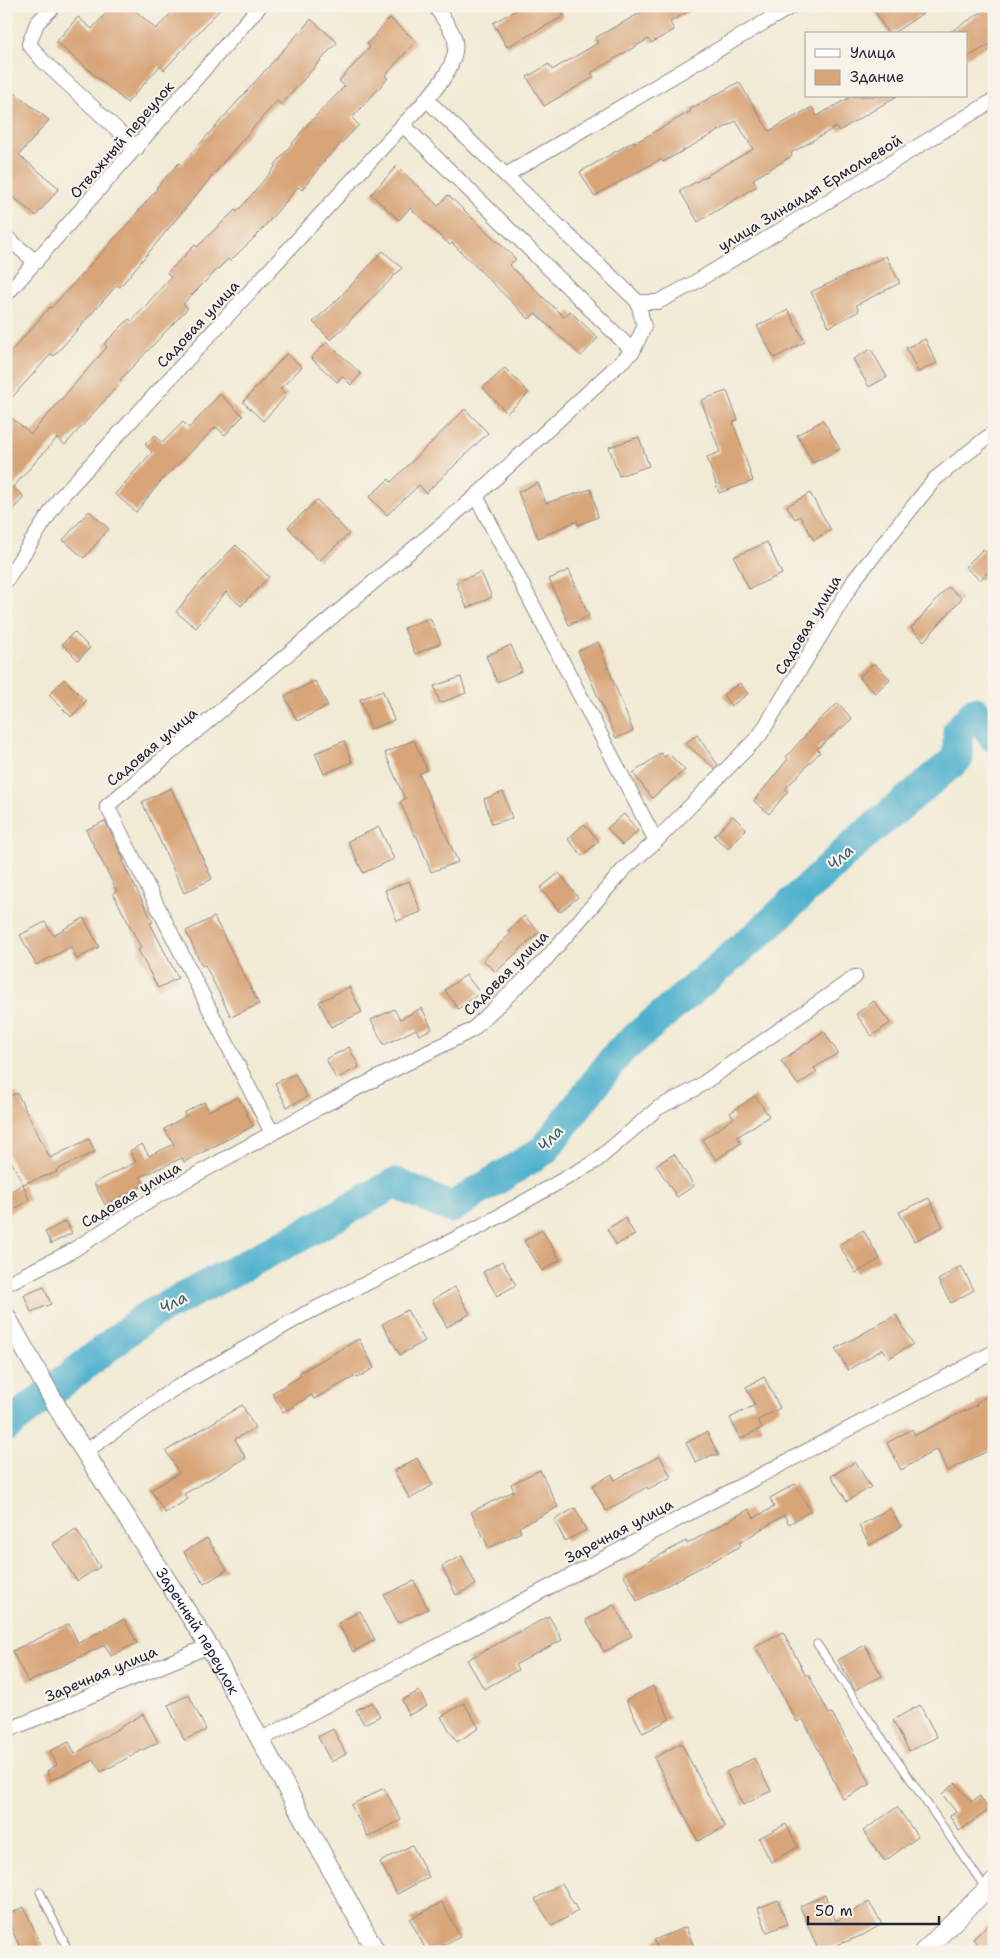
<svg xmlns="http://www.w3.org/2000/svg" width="1000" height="1958" viewBox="0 0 1000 1958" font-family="'Shantell Sans',sans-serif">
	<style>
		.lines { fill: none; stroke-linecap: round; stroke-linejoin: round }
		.river { stroke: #4eb0cd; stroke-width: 31 }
		.building { fill: #d8a579 }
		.service-casing { stroke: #8a8688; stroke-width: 9 }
		.minor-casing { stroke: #8a8688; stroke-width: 16 }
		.tertiary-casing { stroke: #8a8688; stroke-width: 20 }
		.service { stroke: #fff; stroke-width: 7 }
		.minor { stroke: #fff; stroke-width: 14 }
		.tertiary { stroke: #fff; stroke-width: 18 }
		.labels { text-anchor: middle; stroke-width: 4.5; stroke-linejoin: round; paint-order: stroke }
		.street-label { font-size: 15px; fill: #22223b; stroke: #f7f3e8 }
		.water-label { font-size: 16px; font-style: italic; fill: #345b75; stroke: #f7f3e8 }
	</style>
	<rect width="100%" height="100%" fill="#f7f3e8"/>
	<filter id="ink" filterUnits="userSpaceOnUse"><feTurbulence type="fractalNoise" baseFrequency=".02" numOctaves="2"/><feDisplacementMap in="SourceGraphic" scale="10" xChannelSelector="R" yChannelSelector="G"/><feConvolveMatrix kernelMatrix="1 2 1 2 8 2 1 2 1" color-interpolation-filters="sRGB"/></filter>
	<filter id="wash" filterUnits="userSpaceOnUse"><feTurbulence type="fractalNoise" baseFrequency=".0096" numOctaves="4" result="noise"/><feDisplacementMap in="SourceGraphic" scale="20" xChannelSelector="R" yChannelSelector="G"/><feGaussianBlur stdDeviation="1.12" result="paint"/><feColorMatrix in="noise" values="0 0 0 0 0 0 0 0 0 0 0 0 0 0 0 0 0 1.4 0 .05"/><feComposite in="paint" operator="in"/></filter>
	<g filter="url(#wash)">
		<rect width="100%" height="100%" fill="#f1ead4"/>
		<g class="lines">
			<polyline class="river" points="6,1427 144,1318 304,1234 395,1183 451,1208 544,1150 619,1052 764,929 861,838 958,758 958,731 975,712 994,737"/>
		</g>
		<g id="blocks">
			<g class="building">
				<polygon points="112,6 130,6 156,29 178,6 223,6 164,70 160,66 127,103 56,42 78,17 92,29"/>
				<polygon points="523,6 558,6 564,16 507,47 493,23"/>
				<polygon points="653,6 698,6 670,22 674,30 651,43 648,39 591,73 594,77 544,106 527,77 549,64 552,70 598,43 595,38"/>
				<polygon points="872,6 934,6 892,34 888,34"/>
				<polygon points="991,6 994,6 994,42 966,58 966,34 947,34"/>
				<polygon points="390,18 416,41 385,76 388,78 352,118 359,125 325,160 302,190 298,187 258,234 230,261 228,259 183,304 188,308 120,380 122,381 65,445 57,438 13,487 24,497 6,517 6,413 31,434 107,347 104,344 129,319 132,321 171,277 167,273 195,245 197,247 235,210 237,212 275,167 274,166 308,124 345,86 339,81 370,47 367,44"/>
				<polygon points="311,19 337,42 281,105 277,101 237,146 120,287 117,285 54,356 51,354 6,404 6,357 50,307 51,308 125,227 157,189 156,188 179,163 181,165"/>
				<polygon points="739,82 769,131 812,107 817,116 852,96 897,96 839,131 836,127 791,153 792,156 753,179 757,186 698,222 680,191 753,149 736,121 663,162 661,159 594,196 580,172 634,141 635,143 691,111 690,109"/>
				<polygon points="6,86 49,120 19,155 59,188 36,216 6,191"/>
				<polygon points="397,166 438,206 448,195 516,259 509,265 564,317 570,311 598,338 581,356 535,313 529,319 452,243 450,245 410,208 399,220 371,194"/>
				<polygon points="383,251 402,268 331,340 313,322 339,298"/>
				<polygon points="886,256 900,283 856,305 859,311 829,327 811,292"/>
				<polygon points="788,310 805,342 774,358 757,326"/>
				<polygon points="925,339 937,363 918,372 906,348"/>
				<polygon points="327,342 361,374 351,385 342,376 337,382 311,358"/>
				<polygon points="871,349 887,377 869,387 853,359"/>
				<polygon points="287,353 302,367 280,389 287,395 263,421 243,402"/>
				<polygon points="505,368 529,393 507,413 483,388"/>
				<polygon points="727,391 738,420 733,422 753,481 719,493 707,457 720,452 701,400"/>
				<polygon points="220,394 243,416 225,435 216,427 160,482 136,512 115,494 152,452 145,444 155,435 162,443 183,422 189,428"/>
				<polygon points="465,409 488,433 426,493 419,485 387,515 369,497 389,479 391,482"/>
				<polygon points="823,420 840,449 813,463 797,435"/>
				<polygon points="639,437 649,466 619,476 609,447"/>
				<polygon points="538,483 546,503 591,489 598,517 578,525 577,521 538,538 518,492"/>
				<polygon points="810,493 831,530 814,540 800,516 795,519 787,506"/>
				<polygon points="317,500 349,534 319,561 288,527"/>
				<polygon points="89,511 109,529 84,558 63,540"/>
				<polygon points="767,542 782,574 749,589 734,557"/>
				<polygon points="236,545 269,577 241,606 226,592 196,628 176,612 203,579"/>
				<polygon points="983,549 994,559 994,566 980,580 965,567"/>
				<polygon points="569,570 589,616 569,625 549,579"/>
				<polygon points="481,572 492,597 467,608 456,582"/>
				<polygon points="948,587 962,598 924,641 911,628"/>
				<polygon points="430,618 441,643 415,654 404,628"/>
				<polygon points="74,632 90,648 78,660 62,644"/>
				<polygon points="598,642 633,731 616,738 578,651"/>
				<polygon points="511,645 522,671 497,682 486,656"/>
				<polygon points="874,663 890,679 875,693 859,677"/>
				<polygon points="461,677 466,693 440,703 434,686"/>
				<polygon points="64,679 86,701 71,717 49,695"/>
				<polygon points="315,681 328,706 297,721 285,696"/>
				<polygon points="740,683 748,694 731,706 723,695"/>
				<polygon points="383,691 394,720 371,729 360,699"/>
				<polygon points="838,703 852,719 817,749 820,752 785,789 788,791 769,814 754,801 788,759 786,757 819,720"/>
				<polygon points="697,735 718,765 715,769 685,743"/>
				<polygon points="414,740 427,770 419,774 458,862 431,872 417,836 415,836 400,802 405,799 385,753"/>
				<polygon points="344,741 352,762 324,774 315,753"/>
				<polygon points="661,753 664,757 669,754 685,770 652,798 633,773"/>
				<polygon points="171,788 212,879 184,893 142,802"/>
				<polygon points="503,792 512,818 492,824 484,799"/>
				<polygon points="624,814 638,831 622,845 607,828"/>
				<polygon points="733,816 746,829 728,849 714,836"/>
				<polygon points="105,821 124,860 122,861 153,922 150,923 178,978 158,988 138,950 141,948 113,893 117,891 86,830"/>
				<polygon points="584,824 599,841 582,856 568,839"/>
				<polygon points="379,827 394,859 363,873 348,841"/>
				<polygon points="559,873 578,897 560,912 540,888"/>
				<polygon points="409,881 421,912 397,921 385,890"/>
				<polygon points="524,916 539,932 496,972 483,960 511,933 508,931"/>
				<polygon points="214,917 259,1004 231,1017 205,965 202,966 186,931"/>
				<polygon points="84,918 99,947 77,959 71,947 36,965 20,935 45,922 53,935"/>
				<polygon points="466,975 480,993 458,1009 445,990"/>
				<polygon points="349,987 362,1012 331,1027 319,1002"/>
				<polygon points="874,1001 890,1023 872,1036 856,1014"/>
				<polygon points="422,1008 432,1029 419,1035 416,1029 384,1045 371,1020 394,1009 400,1019"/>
				<polygon points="824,1031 838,1053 814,1068 817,1072 798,1085 781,1061"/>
				<polygon points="349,1047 359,1067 336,1079 326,1059"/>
				<polygon points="295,1074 307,1097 287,1107 275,1083"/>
				<polygon points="17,1093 50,1158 89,1139 95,1152 56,1170 57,1172 23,1184 6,1151 6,1098"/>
				<polygon points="755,1096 769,1116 737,1137 741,1143 716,1160 702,1140 734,1118 730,1113"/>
				<polygon points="238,1097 253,1126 184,1162 182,1158 140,1177 144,1185 105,1205 94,1183 136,1162 130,1151 142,1144 149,1156 174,1144 164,1129 186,1116 184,1113 204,1102 209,1111"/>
				<polygon points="674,1154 694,1186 677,1197 656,1165"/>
				<polygon points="23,1184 29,1200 6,1215 6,1194"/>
				<polygon points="929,1198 943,1227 914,1241 899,1212"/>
				<polygon points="625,1218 635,1235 616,1245 607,1229"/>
				<polygon points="66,1221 72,1233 51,1244 45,1232"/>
				<polygon points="542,1230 560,1260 542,1271 524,1241"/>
				<polygon points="863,1230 880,1259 856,1273 839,1245"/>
				<polygon points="502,1261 516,1285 497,1296 483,1272"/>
				<polygon points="961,1266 974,1290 951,1303 938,1280"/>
				<polygon points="44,1287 51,1304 31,1312 24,1295"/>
				<polygon points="455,1287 470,1314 447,1327 432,1300"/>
				<polygon points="407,1310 425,1341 400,1355 382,1324"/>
				<polygon points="896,1315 913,1344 889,1358 883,1349 848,1370 835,1349"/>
				<polygon points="359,1339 374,1368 357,1378 356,1376 314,1399 312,1395 283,1412 272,1393 301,1376 299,1373"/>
				<polygon points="764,1377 780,1408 758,1420 762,1428 740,1439 730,1418 755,1405 746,1387"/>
				<polygon points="994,1392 994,1448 947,1471 937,1449 901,1470 887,1443 912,1429 915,1435 977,1405 976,1403"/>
				<polygon points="242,1405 255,1428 235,1439 246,1458 184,1494 188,1499 165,1513 151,1490 179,1473 166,1451"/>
				<polygon points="707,1432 719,1455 712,1455 696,1463 686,1443"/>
				<polygon points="660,1456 671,1477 648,1489 647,1487 606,1511 592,1486 612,1474 615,1480"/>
				<polygon points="417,1458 433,1485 410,1499 394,1471"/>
				<polygon points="855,1462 871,1487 847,1501 831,1476"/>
				<polygon points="540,1470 558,1507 519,1527 521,1532 489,1548 471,1512 514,1491 511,1484"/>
				<polygon points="795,1484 811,1511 789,1524 784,1515 739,1543 741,1546 637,1601 624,1575 686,1541 687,1544 749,1509 754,1518 774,1507 770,1498"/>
				<polygon points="575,1508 586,1530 565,1541 554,1520"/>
				<polygon points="890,1508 901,1527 870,1545 859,1526"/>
				<polygon points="76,1529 100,1567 77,1581 53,1544"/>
				<polygon points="207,1538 227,1570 204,1584 184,1552"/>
				<polygon points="462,1556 476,1585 456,1595 442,1566"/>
				<polygon points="414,1581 428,1609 398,1623 384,1595"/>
				<polygon points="614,1605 632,1636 604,1652 586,1620"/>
				<polygon points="360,1611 375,1640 353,1652 338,1623"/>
				<polygon points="549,1616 562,1640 515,1665 518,1670 484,1689 467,1660"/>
				<polygon points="124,1619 137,1643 111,1656 105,1645 28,1682 12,1651 69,1624 78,1643"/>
				<polygon points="783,1632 806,1676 808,1674 829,1714 832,1713 871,1784 843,1799 803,1719 797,1722 755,1646"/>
				<polygon points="865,1645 882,1676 855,1690 838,1660"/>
				<polygon points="653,1686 670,1719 643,1733 626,1700"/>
				<polygon points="419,1691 427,1706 409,1715 402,1700"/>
				<polygon points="189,1695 206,1730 184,1740 168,1705"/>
				<polygon points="372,1702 380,1716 364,1724 356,1710"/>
				<polygon points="464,1703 479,1728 457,1742 441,1717"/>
				<polygon points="920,1705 937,1737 909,1751 893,1720"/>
				<polygon points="143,1714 158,1742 101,1772 94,1760 51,1780 47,1771 57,1765 50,1751 69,1742 75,1754"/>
				<polygon points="333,1729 346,1754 331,1762 318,1737"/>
				<polygon points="681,1743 725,1827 698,1841 654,1758"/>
				<polygon points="754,1758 771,1791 743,1805 726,1772"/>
				<polygon points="956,1783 971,1802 980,1796 989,1810 959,1831 950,1816 956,1812 942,1794"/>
				<polygon points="384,1788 401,1820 368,1837 351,1805"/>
				<polygon points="897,1807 918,1837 885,1861 863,1831"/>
				<polygon points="786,1824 798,1847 771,1862 759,1838"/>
				<polygon points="412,1845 429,1877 397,1894 380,1862"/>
				<polygon points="562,1883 578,1911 552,1926 535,1899"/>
				<polygon points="825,1895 836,1921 869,1902 882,1924 863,1935 819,1952 800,1906"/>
				<polygon points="778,1900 787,1924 767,1932 758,1908"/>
				<polygon points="442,1902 460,1937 427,1952 410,1919"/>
				<polygon points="24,1907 44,1952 22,1952 6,1917 6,1915"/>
				<polygon points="994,1919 994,1952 984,1952 973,1939"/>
				<polygon points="686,1927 696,1952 659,1952 654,1940"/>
			</g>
		</g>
	</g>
	<g filter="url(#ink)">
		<use href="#blocks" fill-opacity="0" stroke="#8a8688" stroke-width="1"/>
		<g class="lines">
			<g class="service-casing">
				<g id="service">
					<polyline points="817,1644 986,1889"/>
					<polyline points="40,1892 69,1952"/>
				</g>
			</g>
			<g class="minor-casing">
				<g id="minor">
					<polyline points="54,6 37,23 29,44 43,61 137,148"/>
					<polyline points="403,125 633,351"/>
					<polyline points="506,175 792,6"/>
					<polyline points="6,237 36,262"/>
					<polyline points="6,295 260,6"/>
					<polyline points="638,302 658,302 692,284 994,100"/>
					<polyline points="476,496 656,841"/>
					<path d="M 6,581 L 59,499 L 403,125 C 422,104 464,66 454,37 C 450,26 441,16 435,6"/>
					<polyline points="272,1133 107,806 476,496 633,351 644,327 638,302 426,99"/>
					<polyline points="6,1284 70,1252 159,1195 318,1108 472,1030 545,960 624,869 656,841 760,735 855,579 935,479 994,432"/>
					<polyline points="85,1452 172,1390 303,1315 487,1223 596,1161 658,1108 695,1089 855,977"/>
					<polyline points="6,1731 209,1646"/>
					<polyline points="260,1740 994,1352"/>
				</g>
			</g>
			<g class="tertiary-casing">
				<g id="tertiary">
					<path id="s1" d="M 6,1316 L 68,1426 L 209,1646 L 376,1952"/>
					<polyline points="923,1952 994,1882"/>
				</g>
			</g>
			<use href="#service" class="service"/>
			<use href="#minor" class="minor"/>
			<use href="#tertiary" class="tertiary"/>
		</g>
	</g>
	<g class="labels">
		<g class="street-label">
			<text transform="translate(122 140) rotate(-49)" y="5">Отважный переулок</text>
			<text transform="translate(810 193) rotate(-31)" y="5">улица Зинаиды Ермольевой</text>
			<text transform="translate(198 324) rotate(-47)" y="5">Садовая улица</text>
			<text transform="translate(808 625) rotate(-59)" y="5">Садовая улица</text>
			<text transform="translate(152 747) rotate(-40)" y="5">Садовая улица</text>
			<text transform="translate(506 973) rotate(-45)" y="5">Садовая улица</text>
			<text transform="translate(131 1195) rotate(-31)" y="5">Садовая улица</text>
			<text transform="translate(619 1531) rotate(-28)" y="5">Заречная улица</text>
			<text dy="5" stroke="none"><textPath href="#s1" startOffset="369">Заречный переулок</textPath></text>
			<text transform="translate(101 1674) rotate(-23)" y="5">Заречная улица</text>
		</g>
		<g class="water-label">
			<text transform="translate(840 857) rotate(-43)" y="6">Чла</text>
			<text transform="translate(550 1138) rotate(-48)" y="6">Чла</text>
			<text transform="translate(173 1302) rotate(-28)" y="6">Чла</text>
		</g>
	</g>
	<rect width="1000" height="1958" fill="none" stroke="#f7f3e8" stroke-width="25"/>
	<rect x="805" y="32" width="162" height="65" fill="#f7f3e8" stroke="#a29fa3"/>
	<rect x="815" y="49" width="25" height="8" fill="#ffffff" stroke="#a29fa3"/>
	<text x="850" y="58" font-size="15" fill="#22223b">Улица</text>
	<rect x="815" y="70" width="25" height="15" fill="#d8a579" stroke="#a29fa3"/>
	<text x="850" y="82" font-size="15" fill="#22223b">Здание</text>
	<path d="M808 1916v8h131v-8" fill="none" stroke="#22223b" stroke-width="2.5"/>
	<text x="815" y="1916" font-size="15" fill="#22223b" stroke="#f7f3e8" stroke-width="4" paint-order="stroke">50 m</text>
</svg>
